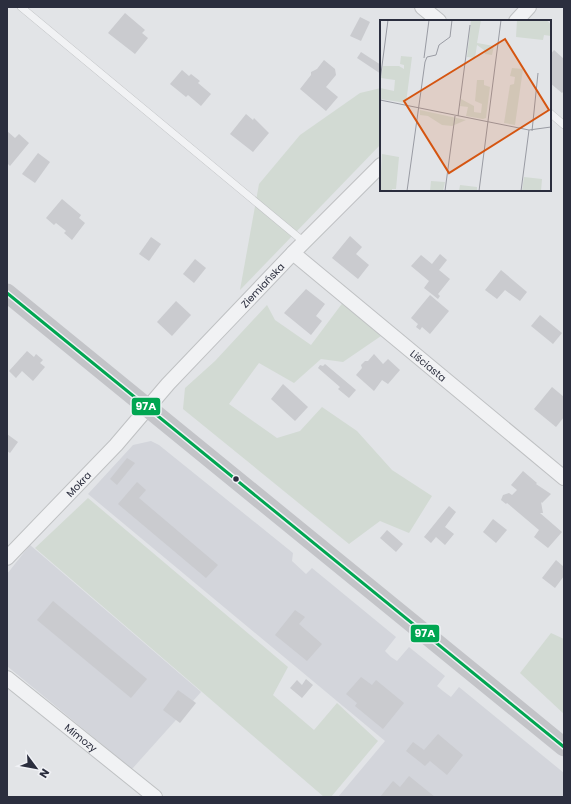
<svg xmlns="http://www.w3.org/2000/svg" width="571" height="804" viewBox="0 0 571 804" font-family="Poppins,sans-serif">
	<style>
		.built { fill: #d3d5db }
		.green { fill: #d2dad3 }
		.building { fill: #cacbcf }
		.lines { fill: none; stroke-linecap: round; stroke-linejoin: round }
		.service-casing { stroke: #bfc1c3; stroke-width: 8 }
		.minor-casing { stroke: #bfc1c3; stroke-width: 16 }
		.service { stroke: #f1f2f4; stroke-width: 7 }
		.minor { stroke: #f1f2f4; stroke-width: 14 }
		.secondary { stroke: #c3c4c8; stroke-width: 19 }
		.bus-1-casing { stroke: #f1f2f6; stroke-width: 6 }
		.bus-1 { stroke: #00a651; stroke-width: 3 }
		.bus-dot { fill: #2b2e3e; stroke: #f1f2f6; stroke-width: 1.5 }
		.labels { text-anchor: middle; stroke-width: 3.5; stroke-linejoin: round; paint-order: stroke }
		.street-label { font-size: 10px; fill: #2b2e3e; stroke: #f1f2f6 }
		.inset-road { fill: none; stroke: #999ba3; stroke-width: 1 }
		.view { fill: #d55511; fill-opacity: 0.15; stroke: #d55511; stroke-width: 2 }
		.inset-edge { fill: none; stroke: #2b2e3e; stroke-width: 2 }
		.line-badge { stroke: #f1f2f6; stroke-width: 1.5 }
		.badge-label { font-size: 11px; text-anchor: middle; font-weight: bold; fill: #fff }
	</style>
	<rect width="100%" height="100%" fill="#e2e4e7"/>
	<g class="built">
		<polygon points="151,441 159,445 293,553 292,561 306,574 312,568 396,637 385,651 391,657 397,661 409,647 445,676 437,686 443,691 451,697 459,687 564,773 564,797 338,797 385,741 88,494 133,445"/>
		<polygon points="30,545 201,692 132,769 7,666 7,574"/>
	</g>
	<g class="green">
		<polygon points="381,88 381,144 240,290 259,184 300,135 360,93"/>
		<polygon points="344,301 381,336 343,362 321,359 294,383 259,363 229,404 277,438 300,431 322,407 357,431 392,470 432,496 409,533 380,521 349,544 183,409 185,388 215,361 267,305 275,320 311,345"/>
		<polygon points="88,498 288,667 273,695 314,730 337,703 378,741 331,797 324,797 35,548"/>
		<polygon points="551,633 564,639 564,714 520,673"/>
	</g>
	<g class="building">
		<polygon points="125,13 145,30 142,33 148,38 135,54 108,33"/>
		<polygon points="360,17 370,22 361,41 350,36"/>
		<polygon points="554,50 564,59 564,91 562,93 550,83 550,55"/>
		<polygon points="361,52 381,65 381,74 357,58"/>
		<polygon points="324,60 335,69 336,75 326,87 338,97 326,111 300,89 311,75 311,72 317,69"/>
		<polygon points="182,70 189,76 191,74 200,81 198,83 211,94 201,106 188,95 186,97 170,84"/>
		<polygon points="246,114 253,120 254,118 269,133 253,152 230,134"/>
		<polygon points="7,131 15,138 19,134 29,143 10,166 7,163"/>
		<polygon points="38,153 50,162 35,183 22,174"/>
		<polygon points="62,199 81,215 79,218 85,223 72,240 64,233 66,231 56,223 54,225 46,218"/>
		<polygon points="350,236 362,247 356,254 369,265 358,279 332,258"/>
		<polygon points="151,237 161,244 149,261 139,254"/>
		<polygon points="440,254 447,260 439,270 450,279 438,294 440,296 438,299 424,288 429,281 411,266 421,255 432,264"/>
		<polygon points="195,259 206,268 194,283 183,274"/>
		<polygon points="501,270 527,292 520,301 505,290 497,299 485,290"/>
		<polygon points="306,289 325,304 316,316 322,321 311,335 284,313"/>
		<polygon points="430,295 449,311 430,334 422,327 420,330 416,327 418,324 411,318"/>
		<polygon points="176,301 191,315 172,336 157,322"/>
		<polygon points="540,315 562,333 553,344 531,326"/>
		<polygon points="27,351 34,357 36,354 43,360 40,363 45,367 33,381 22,371 16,378 9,371"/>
		<polygon points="374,354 383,364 388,359 400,370 388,384 382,380 374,391 356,375 362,368 361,365 365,361 368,361"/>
		<polygon points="325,364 356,390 349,398 338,389 340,387 318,368 320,365 323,366"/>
		<polygon points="283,384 308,407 295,421 271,399"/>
		<polygon points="552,387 564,397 564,417 556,427 534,409"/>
		<polygon points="7,434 18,442 10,453 7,451"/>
		<polygon points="127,458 135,463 117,485 110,479"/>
		<polygon points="523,471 537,483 536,484 551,494 542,503 541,502 543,513 540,513 562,532 548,548 534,537 539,530 507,503 506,504 501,500 503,495 509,493 512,495 517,490 511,485"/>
		<polygon points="137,482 146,490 139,498 218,565 206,578 118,504"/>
		<polygon points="449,506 456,512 445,527 454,534 445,545 436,537 431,543 424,537"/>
		<polygon points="493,519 507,530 496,543 483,532"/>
		<polygon points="387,530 403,544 396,552 380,538"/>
		<polygon points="556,560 564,567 564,576 555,588 542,578"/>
		<polygon points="53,601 147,679 131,698 37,620"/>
		<polygon points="295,610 305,617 299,624 322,644 307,661 275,635"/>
		<polygon points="361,677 372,685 376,680 404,703 383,729 355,706 357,703 346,694"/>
		<polygon points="306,679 313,685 302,698 290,688 297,680 302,685"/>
		<polygon points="178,690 196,703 180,723 163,710"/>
		<polygon points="438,734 463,755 447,775 430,761 425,766 406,751 413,742 424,750"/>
		<polygon points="409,776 435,797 380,797 393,781 400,787"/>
	</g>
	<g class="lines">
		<g class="service-casing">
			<g id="service">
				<polyline points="21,7 304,242"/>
				<polyline points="550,113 564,125"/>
			</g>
		</g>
		<g class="minor-casing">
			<g id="minor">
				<polyline points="422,7 439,21"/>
				<polyline points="516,21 529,7"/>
				<path id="s1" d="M 293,253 L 564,478"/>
				<path id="s2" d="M 7,558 L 116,445 L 168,384 L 293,253 L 381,165"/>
				<path id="s3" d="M 7,678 L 155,797"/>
			</g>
		</g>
		<use href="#service" class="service"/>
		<use href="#minor" class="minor"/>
		<polyline class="secondary" points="7,293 564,747"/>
		<g class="bus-1-casing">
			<polyline id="bus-1" points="7,293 564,747"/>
		</g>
		<use href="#bus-1" class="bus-1"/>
	</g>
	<circle class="bus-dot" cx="236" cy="479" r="3.5"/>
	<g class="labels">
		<g class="street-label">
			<text dy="4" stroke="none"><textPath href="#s2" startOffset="374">Ziemiańska</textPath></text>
			<text dy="4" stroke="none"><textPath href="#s1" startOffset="176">Liściasta</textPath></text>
			<text dy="4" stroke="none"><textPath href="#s2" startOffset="103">Mokra</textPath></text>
			<text dy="4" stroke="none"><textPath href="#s3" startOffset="95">Mimozy</textPath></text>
		</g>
	</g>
	<g transform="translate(380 20)">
		<rect width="171" height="171" fill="#e2e4e7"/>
		<path d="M 91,0 L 101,0 L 97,23 L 114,26 L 112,35 L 105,34 L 104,30 L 97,25 L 95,38 L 87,37 ZM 137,0 L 166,0 L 171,4 L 171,16 L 164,15 L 163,20 L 136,17 ZM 21,36 L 32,37 L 26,83 L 0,79 L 0,68 L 14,71 L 15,60 L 1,58 L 3,46 L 19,46 L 24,49 L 24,45 L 20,44 ZM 132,48 L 143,49 L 135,105 L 124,103 L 130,65 L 134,64 L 135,57 L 130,56 ZM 97,60 L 104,60 L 104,65 L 110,67 L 106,98 L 103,99 L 86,96 L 88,87 L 80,86 L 81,79 L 94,86 L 94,92 L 101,93 L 102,84 L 95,81 ZM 40,90 L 86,100 L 72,106 L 62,105 L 48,96 L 40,95 ZM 2,134 L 19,137 L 16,169 L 12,169 L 12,171 L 0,171 ZM 144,157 L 162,159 L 161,171 L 142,171 ZM 51,161 L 65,162 L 63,171 L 50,171 ZM 80,165 L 97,167 L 97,171 L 79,171 Z" fill="#d2dad3"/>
		<path class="inset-road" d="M 44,38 L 49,0M 0,61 L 8,0M 0,80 L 149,110 L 171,107M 78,96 L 90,5M 152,111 L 158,53M 27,171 L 45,42 L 47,37 L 56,35 L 59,25 L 70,17 L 72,0M 65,171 L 75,96M 99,171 L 121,0M 141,171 L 149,110"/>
		<path class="view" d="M 125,19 L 169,90 L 69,153 L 24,81 Z"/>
		<rect width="171" height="171" class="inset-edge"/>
	</g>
	<g class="line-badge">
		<rect x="131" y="397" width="30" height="19" rx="4" fill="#00a651"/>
		<rect x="410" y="624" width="30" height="19" rx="4" fill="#00a651"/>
	</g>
	<g class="badge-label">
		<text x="146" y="410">97A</text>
		<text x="425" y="637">97A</text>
	</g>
	<rect width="571" height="804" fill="none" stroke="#2b2e3e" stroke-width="16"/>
	<g transform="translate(36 768) rotate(122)" stroke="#f1f2f6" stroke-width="3" paint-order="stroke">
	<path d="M0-3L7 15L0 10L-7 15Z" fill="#2b2e3e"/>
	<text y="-6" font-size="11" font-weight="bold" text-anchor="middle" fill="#2b2e3e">N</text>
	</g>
</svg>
